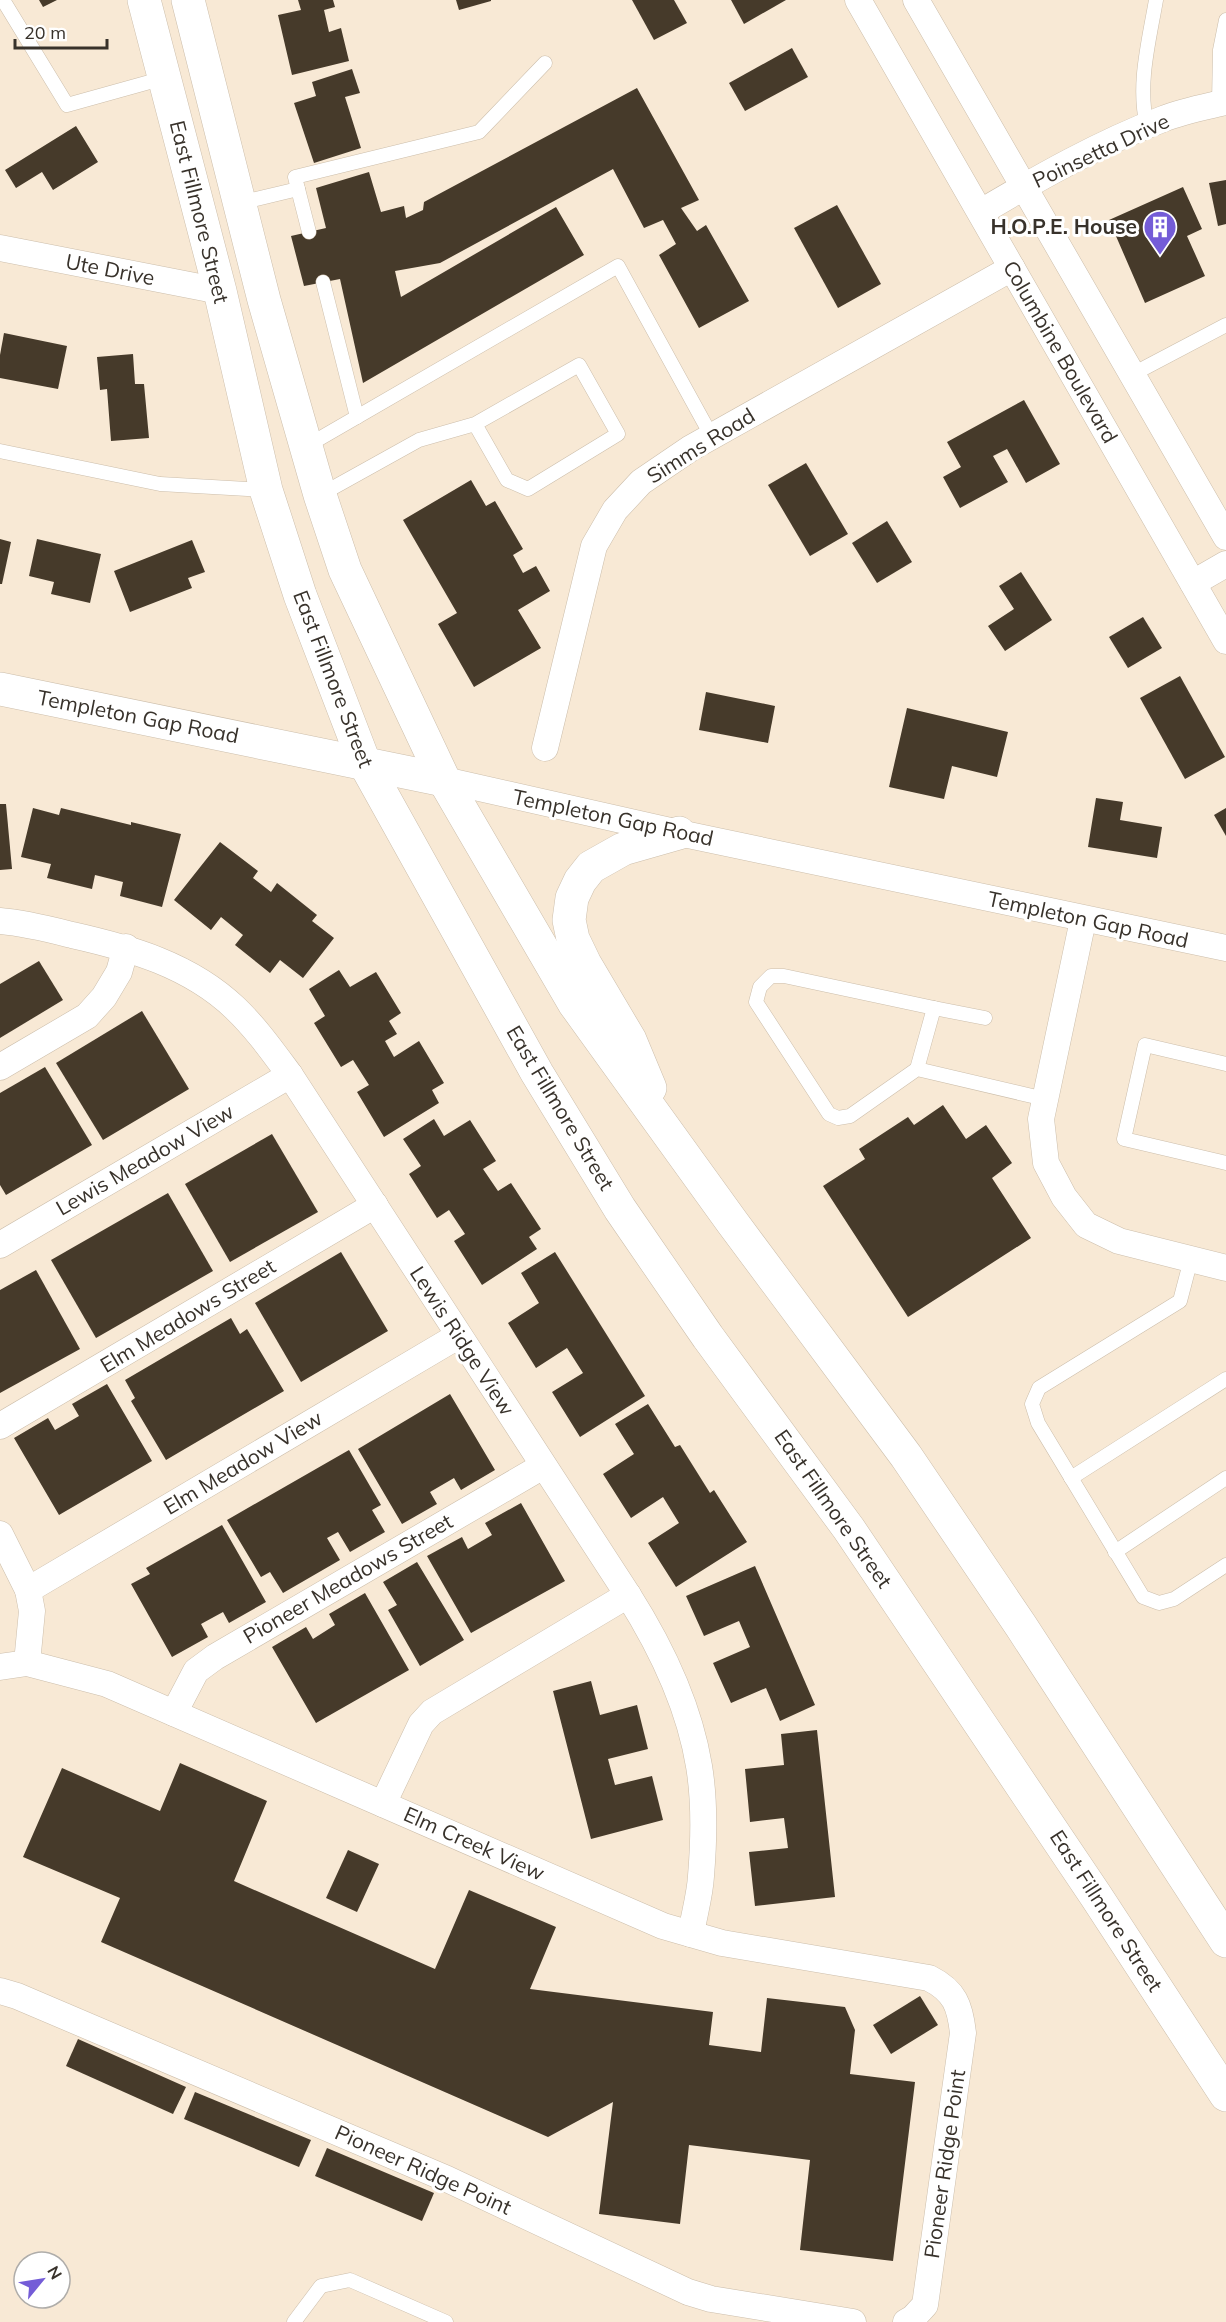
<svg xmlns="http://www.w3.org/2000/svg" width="1226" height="2322" viewBox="0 0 1226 2322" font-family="Mulish,sans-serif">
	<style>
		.building { fill: #463a2a }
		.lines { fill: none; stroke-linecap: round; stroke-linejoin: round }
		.service-casing { stroke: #ccbeab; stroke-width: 15 }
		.minor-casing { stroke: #ccbeab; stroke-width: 27 }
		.tertiary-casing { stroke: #ccbeab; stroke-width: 34 }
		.primary-casing { stroke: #ccbeab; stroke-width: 34 }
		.service { stroke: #fff; stroke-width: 14 }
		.minor { stroke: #fff; stroke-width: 26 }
		.tertiary { stroke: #fff; stroke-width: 33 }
		.primary { stroke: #fff; stroke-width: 33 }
		.labels { text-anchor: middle; stroke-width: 6; stroke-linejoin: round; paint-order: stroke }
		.street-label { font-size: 21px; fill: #38322b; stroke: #fff }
		.poi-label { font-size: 21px; font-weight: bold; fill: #38322b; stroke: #fff; text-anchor: end }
	</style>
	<rect width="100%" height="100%" fill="#f8e9d5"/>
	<g class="building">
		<polygon points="39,0 57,0 43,7"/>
		<polygon points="298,0 333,0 335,7 324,10 329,32 341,28 349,61 292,75 278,15 301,10"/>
		<polygon points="456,0 491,0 491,1 459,10"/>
		<polygon points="632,0 674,0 687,23 654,40"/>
		<polygon points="731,0 786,0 744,24"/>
		<polygon points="792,48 808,77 745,111 729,83"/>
		<polygon points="352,69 360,93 345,97 361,148 314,163 294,103 316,96 312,82"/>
		<polygon points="637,88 699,200 681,208 697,231 706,225 749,301 699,328 659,255 676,244 663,220 644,228 613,169 440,263 395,271 401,297 556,207 584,255 363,383 340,279 304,286 291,236 326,228 316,188 369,172 381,212 404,206 406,218 423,210 424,202"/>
		<polygon points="76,126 98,162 53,190 42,172 16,188 5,170"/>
		<polygon points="1226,180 1226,224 1218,226 1209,183"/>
		<polygon points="1183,187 1202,229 1187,236 1205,276 1145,303 1109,220"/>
		<polygon points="837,205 881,284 838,308 794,228"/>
		<polygon points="4,333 67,346 58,389 0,378 0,355"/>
		<polygon points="133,354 135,384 144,384 149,438 111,441 107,389 100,390 97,357"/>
		<polygon points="1024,400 1060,464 1026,483 1007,449 993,456 1008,482 960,508 943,477 961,467 947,442"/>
		<polygon points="806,463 848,534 810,556 768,485"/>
		<polygon points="471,480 486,506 495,501 523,549 513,555 523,573 536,566 550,591 518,610 541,648 474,687 438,624 457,613 403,520"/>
		<polygon points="887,521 912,562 877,583 852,543"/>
		<polygon points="0,539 11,542 2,584 0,584"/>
		<polygon points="37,539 101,554 90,603 51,594 54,582 29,576"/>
		<polygon points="192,540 205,572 188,578 192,588 130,612 114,571"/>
		<polygon points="1021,572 1052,620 1005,651 988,626 1014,609 999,586"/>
		<polygon points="1143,617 1162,648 1128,668 1109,637"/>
		<polygon points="1180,676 1225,757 1185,779 1140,698"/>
		<polygon points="706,692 775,706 768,743 699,730"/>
		<polygon points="907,708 1008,732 997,777 952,766 944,799 889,787"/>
		<polygon points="1096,798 1123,802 1120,820 1162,827 1157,858 1088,847"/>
		<polygon points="0,804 6,804 12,869 0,870"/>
		<polygon points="33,808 59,815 61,808 131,825 131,822 181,834 162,907 120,896 123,882 95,875 92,889 47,878 51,864 21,857"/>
		<polygon points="1226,808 1226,836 1214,815"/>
		<polygon points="220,842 258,871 253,878 271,892 277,883 317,915 312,921 334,938 303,978 280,960 270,973 235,945 243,935 221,917 211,930 174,900"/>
		<polygon points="39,961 63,1000 0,1038 0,984"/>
		<polygon points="339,970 350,987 376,972 401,1013 389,1021 397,1034 385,1041 394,1057 419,1041 444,1083 432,1090 439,1103 384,1137 357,1092 369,1085 353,1060 341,1067 314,1023 325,1016 309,989"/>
		<polygon points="142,1011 189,1089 103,1140 56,1063"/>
		<polygon points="45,1067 92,1145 6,1195 0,1185 0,1093"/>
		<polygon points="943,1105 966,1139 986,1125 1012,1163 992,1178 1031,1238 908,1317 823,1186 865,1159 859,1149 908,1117 914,1125"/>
		<polygon points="434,1119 444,1136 470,1120 496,1161 483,1169 498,1191 511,1183 541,1229 529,1237 537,1249 482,1285 454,1241 465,1234 449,1210 437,1218 409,1174 421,1166 403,1139"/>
		<polygon points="272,1134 318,1212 230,1262 185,1184"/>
		<polygon points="168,1193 213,1271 96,1338 51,1260"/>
		<polygon points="341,1252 388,1331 301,1382 255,1303"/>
		<polygon points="555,1252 645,1396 580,1437 552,1392 583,1373 567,1348 536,1368 508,1323 539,1303 521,1273"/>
		<polygon points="36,1270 80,1349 0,1393 0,1290"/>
		<polygon points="231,1318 240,1334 247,1329 284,1391 166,1460 131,1401 135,1398 125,1380"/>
		<polygon points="107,1384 152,1461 59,1515 14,1438 48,1418 55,1430 79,1416 72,1404"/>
		<polygon points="450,1394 495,1470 461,1490 454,1478 430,1492 437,1504 402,1524 358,1449"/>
		<polygon points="648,1404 675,1447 680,1445 710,1493 714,1490 747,1542 676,1587 648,1543 679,1523 663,1497 631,1518 603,1474 634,1454 615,1424"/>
		<polygon points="349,1450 381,1505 372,1510 385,1532 350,1552 338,1532 327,1538 340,1560 283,1593 270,1572 261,1577 227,1520"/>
		<polygon points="521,1503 565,1581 471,1633 427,1556 462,1537 468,1549 492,1535 485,1523"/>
		<polygon points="222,1525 266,1602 229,1623 223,1612 201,1624 208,1637 172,1657 131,1584 150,1574 146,1568"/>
		<polygon points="417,1562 464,1640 420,1666 388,1610 397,1605 383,1582"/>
		<polygon points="755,1566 815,1705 780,1721 766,1688 731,1703 713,1663 750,1647 739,1621 704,1636 686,1596"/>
		<polygon points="365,1593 409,1670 316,1723 272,1647 306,1627 313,1639 335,1625 329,1614"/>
		<polygon points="591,1681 600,1715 637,1705 648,1749 608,1759 615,1785 652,1776 663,1820 591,1839 553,1691"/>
		<polygon points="817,1730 835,1897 755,1906 749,1852 788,1848 784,1818 750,1822 745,1769 784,1765 781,1734"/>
		<polygon points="180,1763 267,1801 234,1881 435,1969 469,1890 556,1927 530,1989 713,2012 709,2045 761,2052 767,1998 845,2007 855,2030 850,2074 915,2082 893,2261 800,2250 810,2160 689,2145 680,2224 599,2214 613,2102 548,2137 101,1942 120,1898 23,1857 62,1768 160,1811"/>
		<polygon points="348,1850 379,1864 357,1912 326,1898"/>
		<polygon points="920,1996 938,2025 891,2054 873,2025"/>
		<polygon points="78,2039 186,2087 173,2114 66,2066"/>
		<polygon points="195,2092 311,2140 299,2167 184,2119"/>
		<polygon points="327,2148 434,2193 422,2221 315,2176"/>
	</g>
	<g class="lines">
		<g class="service-casing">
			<g id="service">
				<polyline points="3,0 67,105 164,78"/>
				<polyline points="1219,103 1220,50 1226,20"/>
				<path d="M 1147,126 C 1137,85 1149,41 1156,0"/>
				<polyline points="298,189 295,177 479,132 545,63"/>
				<polyline points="239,203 298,189 309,232"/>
				<polyline points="323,282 357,417"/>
				<polyline points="1133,374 1226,325"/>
				<polyline points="305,447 618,266 712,437"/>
				<polyline points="0,451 160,484 266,490"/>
				<polyline points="320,495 419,440 475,424 579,365 618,434 528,489 507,480 475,424"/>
				<polyline points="934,1008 985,1018"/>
				<polyline points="1226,1064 1145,1045 1124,1139 1226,1163"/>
				<polyline points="917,1069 850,1116 838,1118 829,1114 756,1002 760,987 771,976 784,976 934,1008 917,1069 1045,1099"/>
				<polyline points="1191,1259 1180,1301 1039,1388 1032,1404 1038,1423 1143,1597 1159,1603 1174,1599 1226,1565"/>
				<polyline points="1071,1478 1226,1379"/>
				<polyline points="1115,1552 1226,1478"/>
				<polyline points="294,2322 321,2286 350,2280 446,2322"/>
			</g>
		</g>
		<g class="minor-casing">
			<g id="minor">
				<polyline points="858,0 1226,641"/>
				<polyline points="916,0 1226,537"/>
				<path d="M 981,212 C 1040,177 1100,143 1163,119 C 1183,111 1205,107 1226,102"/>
				<polyline points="0,248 220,291"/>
				<polyline points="1193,583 1226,564"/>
				<polyline points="545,748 594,546 615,510 641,482 691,448 1012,268"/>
				<polyline points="444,780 679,833 1226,948"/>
				<polyline points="1083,920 1041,1119 1046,1163 1064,1197 1086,1225 1119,1241 1226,1268"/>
				<path d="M 0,921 C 25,923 48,929 72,935 C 130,948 190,965 235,1008 C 256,1028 273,1052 290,1075 L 628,1595 C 661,1647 689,1705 699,1766 C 705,1802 704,1840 701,1876 C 700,1895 694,1915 691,1934"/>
				<polyline points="0,1067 87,1016 104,997 119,972 126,947"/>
				<polyline points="0,1245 290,1075"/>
				<polyline points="0,1426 375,1205"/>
				<polyline points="0,1534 28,1590 32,1611 27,1663"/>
				<polyline points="28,1590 458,1336"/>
				<path d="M 0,1667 L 27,1663 L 107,1684 L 663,1926 L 722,1943 L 929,1978 C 955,1991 960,2006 963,2033 L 925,2305 L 913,2318 L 906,2322"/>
				<polyline points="174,1713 196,1671 215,1657 543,1466"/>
				<polyline points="383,1804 421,1724 432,1712 628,1595"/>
				<polyline points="0,1991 17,1996 447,2179 688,2292 711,2299 853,2322"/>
			</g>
		</g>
		<g class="tertiary-casing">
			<polyline id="tertiary" points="0,689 444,780"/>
		</g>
		<g class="primary-casing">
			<g id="primary">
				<polyline points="144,0 220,291 266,490 300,595 364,762 537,1073 620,1209 708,1337 849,1529 1096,1896 1226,2095"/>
				<polyline points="188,0 264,300 320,495 345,570 444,780 574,1003 732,1222 906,1456 1021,1626 1226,1941"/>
				<polyline points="650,1088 630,1040 585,964 573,939 569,920 572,898 580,881 591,867 623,849 679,833"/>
			</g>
		</g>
		<use href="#service" class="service"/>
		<use href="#minor" class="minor"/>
		<use href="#tertiary" class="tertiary"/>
		<use href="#primary" class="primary"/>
	</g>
	<defs>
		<g id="building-pin" transform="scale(1.725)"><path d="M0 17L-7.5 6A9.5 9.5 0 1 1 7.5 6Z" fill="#745cd7" stroke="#fff"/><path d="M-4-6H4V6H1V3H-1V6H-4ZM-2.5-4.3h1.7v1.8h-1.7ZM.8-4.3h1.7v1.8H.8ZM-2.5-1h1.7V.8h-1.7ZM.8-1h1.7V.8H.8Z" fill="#fff"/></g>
	</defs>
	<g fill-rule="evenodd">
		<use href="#building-pin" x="1160" y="227"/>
	</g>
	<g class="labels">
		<g class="street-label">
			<text transform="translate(1101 151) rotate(-25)" y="7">Poinsetta Drive</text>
			<text transform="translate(199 212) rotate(76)" y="7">East Fillmore Street</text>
			<text transform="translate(110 270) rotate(11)" y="7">Ute Drive</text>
			<text transform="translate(1060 352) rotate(60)" y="7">Columbine Boulevard</text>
			<text transform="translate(701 446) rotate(-32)" y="7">Simms Road</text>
			<text transform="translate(333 679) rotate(69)" y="7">East Fillmore Street</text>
			<text transform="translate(138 717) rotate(11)" y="7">Templeton Gap Road</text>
			<text transform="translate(613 818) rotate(12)" y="7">Templeton Gap Road</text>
			<text transform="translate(1088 920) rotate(12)" y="7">Templeton Gap Road</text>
			<text transform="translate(560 1108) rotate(59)" y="7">East Fillmore Street</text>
			<text transform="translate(145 1160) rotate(-30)" y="7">Lewis Meadow View</text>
			<text transform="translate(188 1316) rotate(-31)" y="7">Elm Meadows Street</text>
			<text transform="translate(462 1341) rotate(57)" y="7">Lewis Ridge View</text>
			<text transform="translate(243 1463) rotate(-31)" y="7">Elm Meadow View</text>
			<text transform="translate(833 1509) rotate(55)" y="7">East Fillmore Street</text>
			<text transform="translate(348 1579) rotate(-30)" y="7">Pioneer Meadows Street</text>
			<text transform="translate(474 1844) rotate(24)" y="7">Elm Creek View</text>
			<text transform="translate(1106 1911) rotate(57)" y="7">East Fillmore Street</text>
			<text transform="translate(945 2164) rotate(-82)" y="7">Pioneer Ridge Point</text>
			<text transform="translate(423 2170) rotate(24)" y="7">Pioneer Ridge Point</text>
		</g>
		<g class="poi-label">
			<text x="1137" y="234">H.O.P.E. House</text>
		</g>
	</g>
	<g transform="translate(42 2280) rotate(60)"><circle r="28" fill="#ffffff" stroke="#afadaa" stroke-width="1.5"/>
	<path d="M0-4.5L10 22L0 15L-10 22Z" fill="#745cd7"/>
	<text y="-9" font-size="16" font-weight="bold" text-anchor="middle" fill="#38322b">N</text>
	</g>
	<path d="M15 39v9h92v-9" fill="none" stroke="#38322b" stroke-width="3"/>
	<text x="24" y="39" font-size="18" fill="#38322b" stroke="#ffffff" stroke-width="4.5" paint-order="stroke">20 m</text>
</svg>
